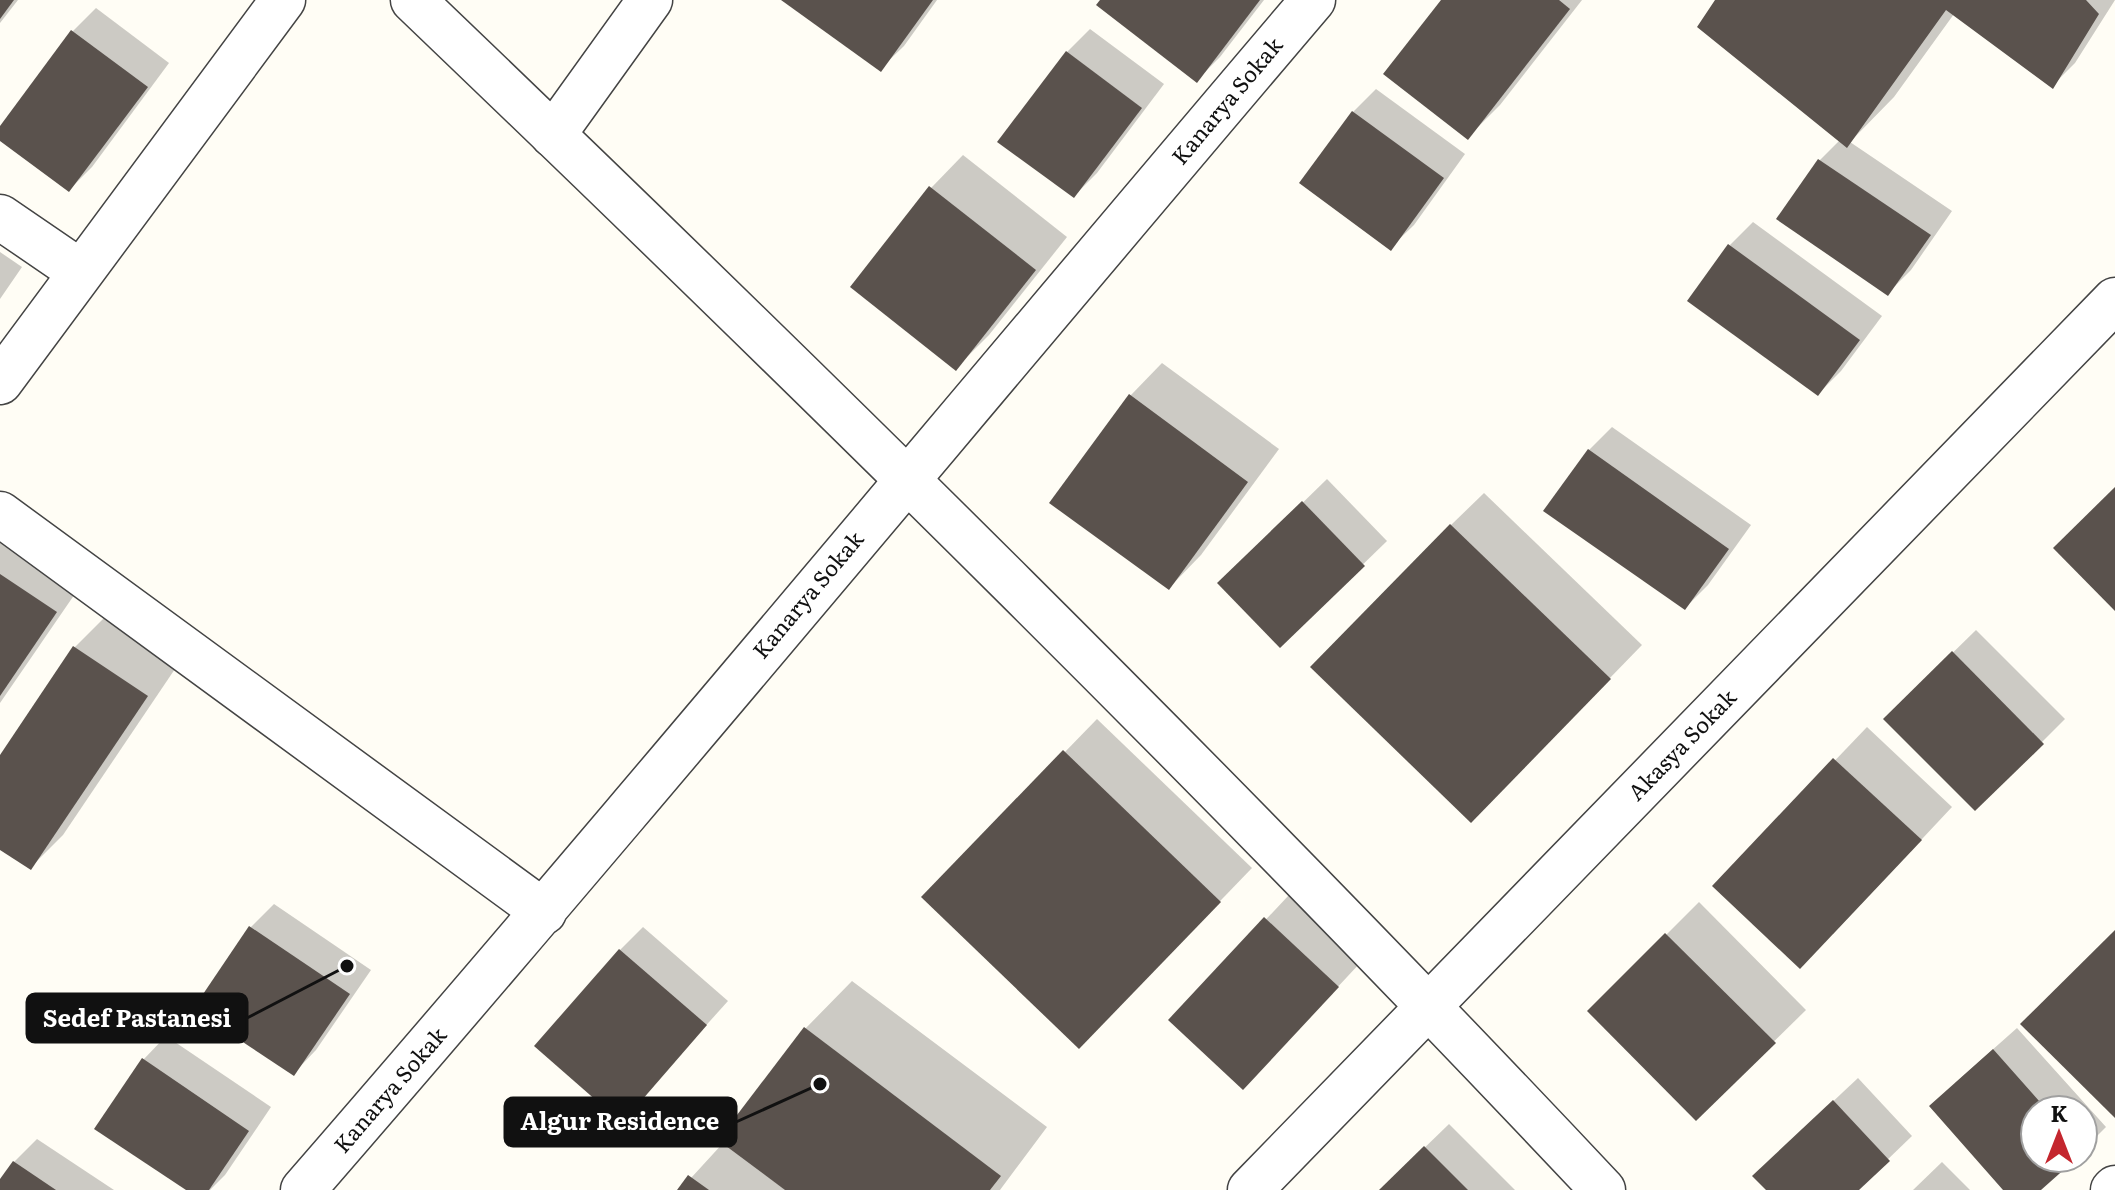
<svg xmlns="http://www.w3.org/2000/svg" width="2115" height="1190" viewBox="0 0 2115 1190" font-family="Literata,serif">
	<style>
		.shadow { fill: #0003 }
		.building { fill: #5a524d }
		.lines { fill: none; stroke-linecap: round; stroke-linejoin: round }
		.minor-casing { stroke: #444; stroke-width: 47 }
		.minor { stroke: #fff; stroke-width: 44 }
		.labels { text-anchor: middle; stroke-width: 8; stroke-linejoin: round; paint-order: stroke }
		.street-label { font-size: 22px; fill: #111; stroke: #fff }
		.leader { fill: none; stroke: #111; stroke-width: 3 }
		.callout-dot { fill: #111; stroke: #fff; stroke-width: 3 }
		.callout { fill: #111; stroke: #111; stroke-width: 3 }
		.callout-label { font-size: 24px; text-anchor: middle; font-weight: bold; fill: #fff }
	</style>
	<rect width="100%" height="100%" fill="#fffdf5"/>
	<g class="shadow">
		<polygon points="0,0 18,0 0,23"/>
		<polygon points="784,0 937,0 904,46 880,69"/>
		<polygon points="1103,0 1264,0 1220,57 1197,80"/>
		<polygon points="1443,0 1582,0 1500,105 1468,137"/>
		<polygon points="1718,0 2115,0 2075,63 2052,86 1954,14 1894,97 1850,142 1952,211 1911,270 1888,293 1779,219 1820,160 1840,140"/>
		<polygon points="96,8 169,63 92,167 69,190 0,139 0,129 73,31"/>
		<polygon points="1090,29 1164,84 1097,173 1074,196 1067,52"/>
		<polygon points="1376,89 1465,154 1414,225 1390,248 1353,112"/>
		<polygon points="963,155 1067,237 989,335 956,368 931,188"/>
		<polygon points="1753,222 1882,316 1841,371 1818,394 1730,245"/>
		<polygon points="0,252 22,267 0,299"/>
		<polygon points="1162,363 1279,449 1201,555 1169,588 1130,396"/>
		<polygon points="1612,427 1751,525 1708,585 1685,608 1589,450"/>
		<polygon points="1327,479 1387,541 1280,645 1243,561"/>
		<polygon points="1484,493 1642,645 1503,788 1451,525"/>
		<polygon points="0,535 79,588 0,703"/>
		<polygon points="107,615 179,663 63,835 30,868 0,847 0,759 75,647"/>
		<polygon points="1976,630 2065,719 1975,809 1885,719"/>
		<polygon points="1097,719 1252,868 1111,1014 924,897"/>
		<polygon points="1867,727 1952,807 1833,934 1715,886"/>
		<polygon points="1289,895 1361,962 1266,1064 1171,1020"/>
		<polygon points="1699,902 1806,1010 1696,1118 1590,1011"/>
		<polygon points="274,904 371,970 316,1050 293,1074 196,1009 251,927"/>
		<polygon points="643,927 728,1001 621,1120 620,950"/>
		<polygon points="852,981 1047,1127 1000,1190 680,1190 724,1142 805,1029"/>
		<polygon points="2017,1028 2106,1127 2083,1150 2083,1110 2035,1110 2035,1158 2074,1158 2038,1190 2006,1190 1955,1083"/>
		<polygon points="166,1036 271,1107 225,1175 210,1190 190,1190 143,1060"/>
		<polygon points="1858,1078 1912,1136 1856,1190 1769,1190 1778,1153"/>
		<polygon points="1449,1124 1515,1190 1381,1190 1382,1189"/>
		<polygon points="37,1139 114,1190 0,1190 0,1183 14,1162"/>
		<polygon points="1942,1162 1970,1190 1913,1190"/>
	</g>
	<g class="building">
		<polygon points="0,0 14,0 0,19"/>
		<polygon points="781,0 933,0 881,72"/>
		<polygon points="1100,0 1260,0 1197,83 1096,5"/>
		<polygon points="1441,0 1559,0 1570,9 1468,140 1383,74"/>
		<polygon points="1715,0 2086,0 2099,14 2053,89 1946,10 1847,148 1697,27"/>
		<polygon points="71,30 148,87 69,192 0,141 0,126"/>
		<polygon points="1066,51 1142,108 1074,198 997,142"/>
		<polygon points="1352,111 1444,178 1391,251 1299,183"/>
		<polygon points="1818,159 1931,235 1888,296 1776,219"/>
		<polygon points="929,186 1036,270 956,371 850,287"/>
		<polygon points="1728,244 1860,340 1818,396 1687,301"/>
		<polygon points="1129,394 1248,482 1169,590 1049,503"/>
		<polygon points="1588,449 1729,549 1685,610 1543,511"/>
		<polygon points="2115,487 2115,611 2053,548"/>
		<polygon points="1302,501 1365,566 1280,648 1217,583"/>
		<polygon points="1450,524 1611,679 1471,823 1310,667"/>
		<polygon points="0,574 57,612 0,696"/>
		<polygon points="73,646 148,696 31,870 0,850 0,755"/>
		<polygon points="1952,651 2044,744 1975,811 1883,719"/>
		<polygon points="1063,750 1221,902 1079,1049 921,897"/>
		<polygon points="1833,758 1922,840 1800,969 1712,886"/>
		<polygon points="1264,917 1339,987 1243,1090 1168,1020"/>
		<polygon points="249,926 350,994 294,1076 193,1009"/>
		<polygon points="2115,930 2115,1118 2020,1024"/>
		<polygon points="1665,933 1776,1043 1696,1121 1587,1011"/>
		<polygon points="619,949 707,1025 622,1123 534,1046"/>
		<polygon points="804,1027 1001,1176 990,1190 785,1190 718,1140"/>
		<polygon points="1993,1049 2047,1110 2035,1110 2035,1158 2077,1158 2041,1190 2003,1190 1929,1106"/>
		<polygon points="142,1058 249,1131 209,1190 186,1190 94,1129"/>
		<polygon points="1833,1100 1890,1161 1859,1190 1766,1190 1752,1176"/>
		<polygon points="1424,1146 1468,1190 1379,1190"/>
		<polygon points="13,1161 56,1190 0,1190 0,1179"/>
		<polygon points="688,1175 709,1190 677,1190"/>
	</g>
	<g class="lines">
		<g class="minor-casing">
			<g id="minor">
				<path d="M 413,0 C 818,388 1219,782 1603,1190"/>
				<polyline points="553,135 650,0"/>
				<polyline points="0,217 79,271"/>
				<polyline points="0,382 283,0"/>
				<polyline points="0,514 544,912"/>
				<path d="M 303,1190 C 644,797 976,396 1313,0"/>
				<polyline points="1250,1190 2115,300"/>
				<polyline points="2113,1190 2115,1188"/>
			</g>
		</g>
		<use href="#minor" class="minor"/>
	</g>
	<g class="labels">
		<g class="street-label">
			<text transform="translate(1227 101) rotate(-50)" y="8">Kanarya Sokak</text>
			<text transform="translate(808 595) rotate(-50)" y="8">Kanarya Sokak</text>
			<text transform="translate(1682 745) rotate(-46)" y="8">Akasya Sokak</text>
			<text transform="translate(390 1090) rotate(-49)" y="8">Kanarya Sokak</text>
		</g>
	</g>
	<path class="leader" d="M347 966L247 1018M820 1084L736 1122"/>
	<g class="callout-dot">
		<circle cx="347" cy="966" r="8"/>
		<circle cx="820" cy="1084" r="8"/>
	</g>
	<g class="callout">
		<rect x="27" y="994" width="220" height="48" rx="8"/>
		<rect x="505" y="1098" width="231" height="48" rx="8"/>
	</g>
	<g class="callout-label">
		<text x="137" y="1027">Sedef Pastanesi</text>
		<text x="620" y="1130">Algur Residence</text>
	</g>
	<g transform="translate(2059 1134)"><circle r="38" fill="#ffffff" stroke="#a0a0a0" stroke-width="2"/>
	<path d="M0-6L14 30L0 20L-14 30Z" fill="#c4262e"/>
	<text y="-12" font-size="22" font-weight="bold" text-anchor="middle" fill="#111111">K</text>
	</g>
</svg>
